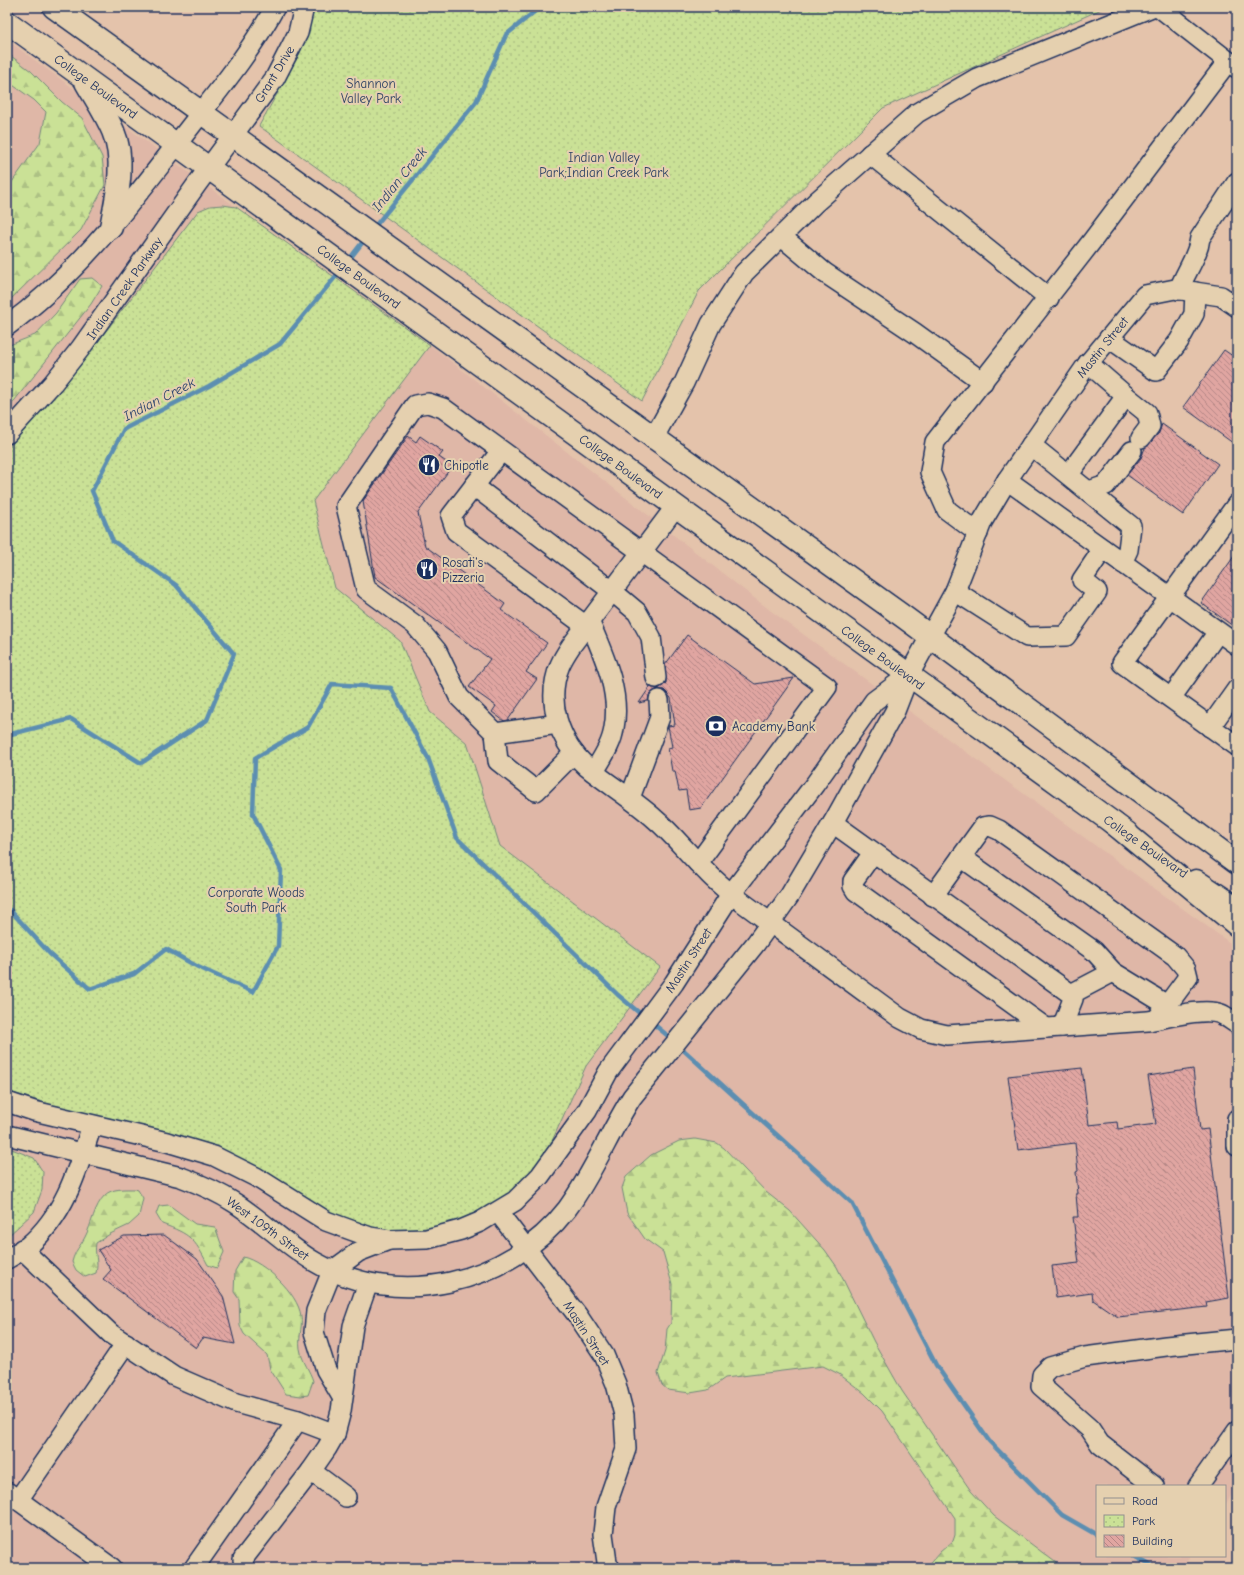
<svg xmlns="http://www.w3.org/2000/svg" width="1244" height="1575" viewBox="0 0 1244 1575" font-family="'Comic Neue',sans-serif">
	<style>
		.built { fill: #dfb7a7 }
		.forest { fill: url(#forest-firs); stroke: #72887a }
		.park { fill: url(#park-dots); stroke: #72887a }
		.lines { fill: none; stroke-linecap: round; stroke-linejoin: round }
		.stream { stroke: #5c8eb1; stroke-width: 4.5 }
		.building { fill: url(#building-back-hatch); stroke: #1b2f5e }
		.minor-casing { stroke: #1b2f5e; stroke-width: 22 }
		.major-casing { stroke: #1b2f5e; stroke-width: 25 }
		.highway-casing { stroke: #1b2f5e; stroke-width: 25 }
		.minor { stroke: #e5d0af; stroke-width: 19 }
		.major { stroke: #e5d0af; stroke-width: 22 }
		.highway { stroke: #e5d0af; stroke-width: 22 }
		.labels { text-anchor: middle; stroke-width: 4; stroke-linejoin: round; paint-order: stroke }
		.street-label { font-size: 13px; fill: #1b2f5e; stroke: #e5d0af }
		.park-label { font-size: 13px; fill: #2c4164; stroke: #e5d0af }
		.poi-label { font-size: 13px; fill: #1b2f5e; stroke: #e5d0af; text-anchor: start }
		.water-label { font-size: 14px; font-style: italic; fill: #263f6c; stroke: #e5d0af }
	</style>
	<defs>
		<pattern id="forest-firs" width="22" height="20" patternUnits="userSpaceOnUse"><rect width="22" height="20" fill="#cae196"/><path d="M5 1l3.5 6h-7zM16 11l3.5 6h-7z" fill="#adc184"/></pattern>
		<pattern id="park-dots" width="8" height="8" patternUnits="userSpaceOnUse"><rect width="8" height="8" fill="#cae196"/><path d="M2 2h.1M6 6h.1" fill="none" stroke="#adc184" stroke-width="1.8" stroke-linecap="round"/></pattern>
		<pattern id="building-back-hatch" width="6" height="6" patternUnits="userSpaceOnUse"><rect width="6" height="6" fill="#e0a5a1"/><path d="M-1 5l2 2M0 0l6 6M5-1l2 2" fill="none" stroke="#b58786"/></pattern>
	</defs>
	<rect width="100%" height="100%" fill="#e4c3ab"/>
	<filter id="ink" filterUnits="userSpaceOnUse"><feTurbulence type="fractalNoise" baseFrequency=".025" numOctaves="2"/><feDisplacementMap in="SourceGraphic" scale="8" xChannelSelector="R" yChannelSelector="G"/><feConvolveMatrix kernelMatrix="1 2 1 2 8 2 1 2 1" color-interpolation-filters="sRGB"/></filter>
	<g filter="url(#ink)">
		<polygon class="built" points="7,40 236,207 430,345 771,611 1237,948 1237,1487 1225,1505 1225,1486 1097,1486 1097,1556 1190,1556 1182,1568 7,1568"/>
		<g class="forest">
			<polygon points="7,53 31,71 62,102 82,118 102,157 105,185 81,230 7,303 7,189 40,143 46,112 34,100 7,81"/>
			<polygon points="92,278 102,286 91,304 7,410 7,346 35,335 56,313 80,279"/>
			<polygon points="695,1139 717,1143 724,1148 766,1192 790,1211 825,1250 837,1267 874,1342 902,1391 971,1491 994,1516 1063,1568 926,1568 940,1552 953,1541 955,1535 955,1518 882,1411 864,1393 839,1374 823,1366 725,1378 708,1390 690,1393 668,1390 662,1385 658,1373 665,1351 667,1329 671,1323 672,1284 663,1252 645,1239 627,1213 622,1188 626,1177 651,1155 679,1141"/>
			<path d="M 135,1189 L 138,1190 L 143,1198 L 139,1216 L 129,1225 L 110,1234 L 96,1243 C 94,1255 99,1260 96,1273 L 85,1277 L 76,1270 L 72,1262 C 75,1250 80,1247 85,1237 C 92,1224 94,1206 105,1195 C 112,1188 125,1189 135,1189 Z"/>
			<path d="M 169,1205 L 195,1224 L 215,1227 L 224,1252 L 217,1268 L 208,1265 C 194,1238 190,1234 162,1224 L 156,1214 L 159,1206 Z"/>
			<path d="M 243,1257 C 264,1262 298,1293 301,1316 C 303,1328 297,1340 301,1353 C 303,1362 310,1371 313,1381 L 308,1395 L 301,1396 L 286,1394 L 270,1369 L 267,1355 L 244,1334 L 240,1326 L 239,1299 L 234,1292 L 235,1271 Z"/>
		</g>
		<g class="park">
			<polygon points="315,7 1106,7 883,108 699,291 642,401 259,126 300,53"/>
			<polygon points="223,205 236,207 430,345 313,501 335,588 400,641 430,712 467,743 500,846 660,967 586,1066 552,1141 539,1164 517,1188 502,1200 455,1225 397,1231 360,1225 332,1213 236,1156 199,1141 74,1112 7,1091 7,449 73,374 198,211 210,206"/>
			<polygon points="7,1147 34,1158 43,1172 42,1190 34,1212 7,1237"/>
		</g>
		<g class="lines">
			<g class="stream">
				<polyline points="372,230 476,102 506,35 540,7"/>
				<polyline points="348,261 365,239"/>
				<polyline points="7,735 71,719 141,763 207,720 234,654 176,585 113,541 92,491 124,429 209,386 280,344 341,270"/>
				<polyline points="7,909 10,910 50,954 90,989 134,974 166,949 198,967 253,992 278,946 281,870 253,814 255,758 308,727 332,684 391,688 428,758 457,838 618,995 643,1016"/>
				<polyline points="651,1022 673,1040"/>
				<polyline points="678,1045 852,1203 936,1365 989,1441 1062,1515 1097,1535"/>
				<polyline points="1134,1556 1155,1568"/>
			</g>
		</g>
		<g class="building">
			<polygon points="1224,350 1237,359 1237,446 1183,407"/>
			<polygon points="1162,424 1218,464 1183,515 1127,475 1141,458 1145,448 1159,433"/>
			<polygon points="408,436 416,442 420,436 443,452 439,457 452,466 418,513 425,546 505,604 501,610 547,643 526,672 537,679 508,720 504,721 492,712 496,706 469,687 490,659 375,577 363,501"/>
			<polygon points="1237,552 1237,629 1201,603"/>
			<polygon points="687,635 755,684 794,678 701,808 689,810 686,790 679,791 675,771 672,771 668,748 672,747 668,726 675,725 671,698 664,690 658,689 649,695 648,701 639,703 650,687 658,689 666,683 665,665"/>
			<polygon points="1082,1068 1089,1125 1117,1122 1118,1129 1156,1124 1148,1076 1193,1069 1200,1130 1208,1129 1229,1298 1206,1302 1207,1307 1118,1317 1093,1300 1092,1293 1056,1298 1052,1266 1079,1263 1073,1217 1078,1217 1076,1194 1078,1194 1076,1172 1078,1171 1075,1143 1018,1150 1008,1076"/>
			<polygon points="164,1235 197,1259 223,1296 235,1344 203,1338 196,1348 103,1279 111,1270 98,1250 124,1236"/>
		</g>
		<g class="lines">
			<g class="minor-casing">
				<g id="minor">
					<polyline points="1159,7 1237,68"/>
					<polyline points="870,154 1049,298"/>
					<polyline points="782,237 825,273 915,333 983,382"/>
					<path d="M 1179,290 C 1185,272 1198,257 1200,238 L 1237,182"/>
					<path d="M 7,326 C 77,275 127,208 180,140 C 213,97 249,55 275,7"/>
					<polyline points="1109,338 1156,371 1179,341 1194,314 1195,292"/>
					<polyline points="1126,396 1147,413 1150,426 1141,438"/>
					<polyline points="7,434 53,383 80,349 197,184 275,78 298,33 304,7"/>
					<polyline points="653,439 684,383 711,324 744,273 816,202 917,113 977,78 1152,7"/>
					<polyline points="1031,445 1131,526 1128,550 1122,563"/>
					<polyline points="501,451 451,516 456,531 586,626"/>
					<polyline points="1069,474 1126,396 1088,363"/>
					<polyline points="1007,480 1237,645"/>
					<polyline points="474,486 612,591 637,612 651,637 656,678"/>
					<polyline points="1089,491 1106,485 1132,451"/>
					<polyline points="1237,504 1122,663 1237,746"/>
					<path d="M 676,506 L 571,646 C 567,652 563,658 560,665 C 545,701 559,742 587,767 C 609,785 634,800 655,819 C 674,835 688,854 706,871 C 713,879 722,886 731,894 L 900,1018 L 921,1029 L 947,1035 L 1148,1021 C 1166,1018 1204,1007 1221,1014 C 1226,1016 1232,1021 1237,1024"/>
					<polyline points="978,533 947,510 930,472 935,442 1092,241 1228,61"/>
					<polyline points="955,591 1027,637 1066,636 1097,592 1082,580 1103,549"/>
					<path d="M 589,621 C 603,654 621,691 614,728 C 612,744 602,758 594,772"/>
					<polyline points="1171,698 1218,632"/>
					<polyline points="558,724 495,733 459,697 437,651 415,625 366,589 346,506 415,405 428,403 443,408 827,687 698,863"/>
					<polyline points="1210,727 1237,689"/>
					<polyline points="495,733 498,761 536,791 574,753"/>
					<polyline points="630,798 660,717 659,700"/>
					<polyline points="833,823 1071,994 1073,999 1062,1027"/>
					<polyline points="873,853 853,881 853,886 856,891 1046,1028"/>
					<polyline points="961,857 1094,951 1113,972 1167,1005"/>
					<polyline points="933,896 983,827 990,826 999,830 1175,956 1186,969 1188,977 1157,1019"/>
					<polyline points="1071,994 1113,972"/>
					<polyline points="7,1102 34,1111 167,1142 214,1156 256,1177 326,1221 370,1237 389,1240 427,1239 461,1230 480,1222 515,1201 540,1176 587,1111 608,1072 674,983 731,894 815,784 874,701 909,675"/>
					<polyline points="1237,1119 1237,1146"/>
					<path d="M 7,1135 L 181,1177 C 200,1184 218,1192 235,1203 C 263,1221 286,1245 315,1262 C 398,1311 509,1284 567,1209 C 593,1174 609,1133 632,1097 L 756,943 L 790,895 L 835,819 L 895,711 L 909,675 L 955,591 L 982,522 L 1007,480 L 1086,366 L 1145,295 L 1175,289 L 1221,296 L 1237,307"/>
					<polyline points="498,1212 578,1316 604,1355 616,1384 624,1415 626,1449 606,1507 603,1534 607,1562 610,1568"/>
					<polyline points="22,1249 111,1334 174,1376 236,1403 298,1420 335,1434"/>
					<path d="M 7,1259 C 14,1255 22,1251 28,1246 C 65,1215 78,1169 92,1125"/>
					<polyline points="342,1397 326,1370 314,1332 316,1311 332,1271 358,1252 389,1240"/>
					<polyline points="311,1471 346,1497"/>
					<polyline points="1154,1486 1100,1444 1090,1429 1041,1386 1042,1375 1050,1367 1085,1357 1166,1346 1237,1339"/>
					<polyline points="1198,1486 1237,1431"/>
					<polyline points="7,1492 112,1568"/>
					<polyline points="18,1500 126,1343"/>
					<polyline points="194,1568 298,1420"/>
					<polyline points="244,1568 243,1559 311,1471 327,1448 335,1434 341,1411 353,1326 368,1283"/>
				</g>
			</g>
			<g class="major-casing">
				<g id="major">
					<polyline points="54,7 904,617 1237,863"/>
					<polyline points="7,22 1127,833"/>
					<path d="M 86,82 C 95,98 106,114 113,131 C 126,161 117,196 111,227"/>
					<polyline points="1196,881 1237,908"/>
				</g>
			</g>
			<g class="highway-casing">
				<polyline id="highway" points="1112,822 1237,925"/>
			</g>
			<use href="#minor" class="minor"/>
			<use href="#major" class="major"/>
			<use href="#highway" class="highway"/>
		</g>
	</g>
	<defs>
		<g id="restaurant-disc" transform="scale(1.15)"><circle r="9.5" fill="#1b2f5e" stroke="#e5d0af"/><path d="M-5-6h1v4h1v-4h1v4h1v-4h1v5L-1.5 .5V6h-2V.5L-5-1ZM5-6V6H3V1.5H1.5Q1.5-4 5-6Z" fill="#fff"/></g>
		<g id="bank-disc" transform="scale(1.15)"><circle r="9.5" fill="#1b2f5e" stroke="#e5d0af"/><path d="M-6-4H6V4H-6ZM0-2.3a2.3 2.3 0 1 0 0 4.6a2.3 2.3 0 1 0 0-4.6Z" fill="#fff"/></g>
	</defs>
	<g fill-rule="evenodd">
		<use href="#restaurant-disc" x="429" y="465"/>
		<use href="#restaurant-disc" x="427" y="569"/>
		<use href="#bank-disc" x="716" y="726"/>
	</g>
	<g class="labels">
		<g class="street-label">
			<text transform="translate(274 74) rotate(-59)" y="5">Grant Drive</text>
			<text transform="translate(96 86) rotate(36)" y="5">College Boulevard</text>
			<text transform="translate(359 276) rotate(36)" y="5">College Boulevard</text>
			<text transform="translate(124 288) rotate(-55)" y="5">Indian Creek Parkway</text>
			<text transform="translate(1102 347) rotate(-51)" y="5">Mastin Street</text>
			<text transform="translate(621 466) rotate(36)" y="5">College Boulevard</text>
			<text transform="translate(883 657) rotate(36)" y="5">College Boulevard</text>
			<text transform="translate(1146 846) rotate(35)" y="5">College Boulevard</text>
			<text transform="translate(688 960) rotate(-57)" y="5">Mastin Street</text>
			<text transform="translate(268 1228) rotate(36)" y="5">West 109th Street</text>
			<text transform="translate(587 1333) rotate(57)" y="5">Mastin Street</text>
		</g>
		<g class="park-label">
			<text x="371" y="88">Shannon<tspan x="371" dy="15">Valley Park</tspan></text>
			<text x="604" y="162">Indian Valley<tspan x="604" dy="15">Park;Indian Creek Park</tspan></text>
			<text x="256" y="897">Corporate Woods<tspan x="256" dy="15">South Park</tspan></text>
		</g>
		<g class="poi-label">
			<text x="444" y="470">Chipotle</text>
			<text x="442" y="567">Rosati's<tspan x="442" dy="15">Pizzeria</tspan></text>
			<text x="732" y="731">Academy Bank</text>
		</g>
		<g class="water-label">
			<text transform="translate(399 179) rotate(-51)" y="5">Indian Creek</text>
			<text transform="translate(159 399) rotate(-27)" y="5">Indian Creek</text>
		</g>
	</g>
	<rect width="1244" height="1575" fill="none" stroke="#e5d0af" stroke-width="24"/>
	<rect x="12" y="12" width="1220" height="1551" fill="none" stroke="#1b2f5e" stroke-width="1.5" filter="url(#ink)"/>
	<rect x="1096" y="1485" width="130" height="72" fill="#e5d0af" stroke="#94908f"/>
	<rect x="1104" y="1498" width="20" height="6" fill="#e5d0af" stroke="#94908f"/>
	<text x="1132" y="1505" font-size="12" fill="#1b2f5e">Road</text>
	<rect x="1104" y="1515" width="20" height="12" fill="url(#park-dots)" stroke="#94908f"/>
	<text x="1132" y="1525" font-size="12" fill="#1b2f5e">Park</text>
	<rect x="1104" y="1535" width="20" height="12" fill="url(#building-back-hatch)" stroke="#94908f"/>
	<text x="1132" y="1545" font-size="12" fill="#1b2f5e">Building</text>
</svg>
